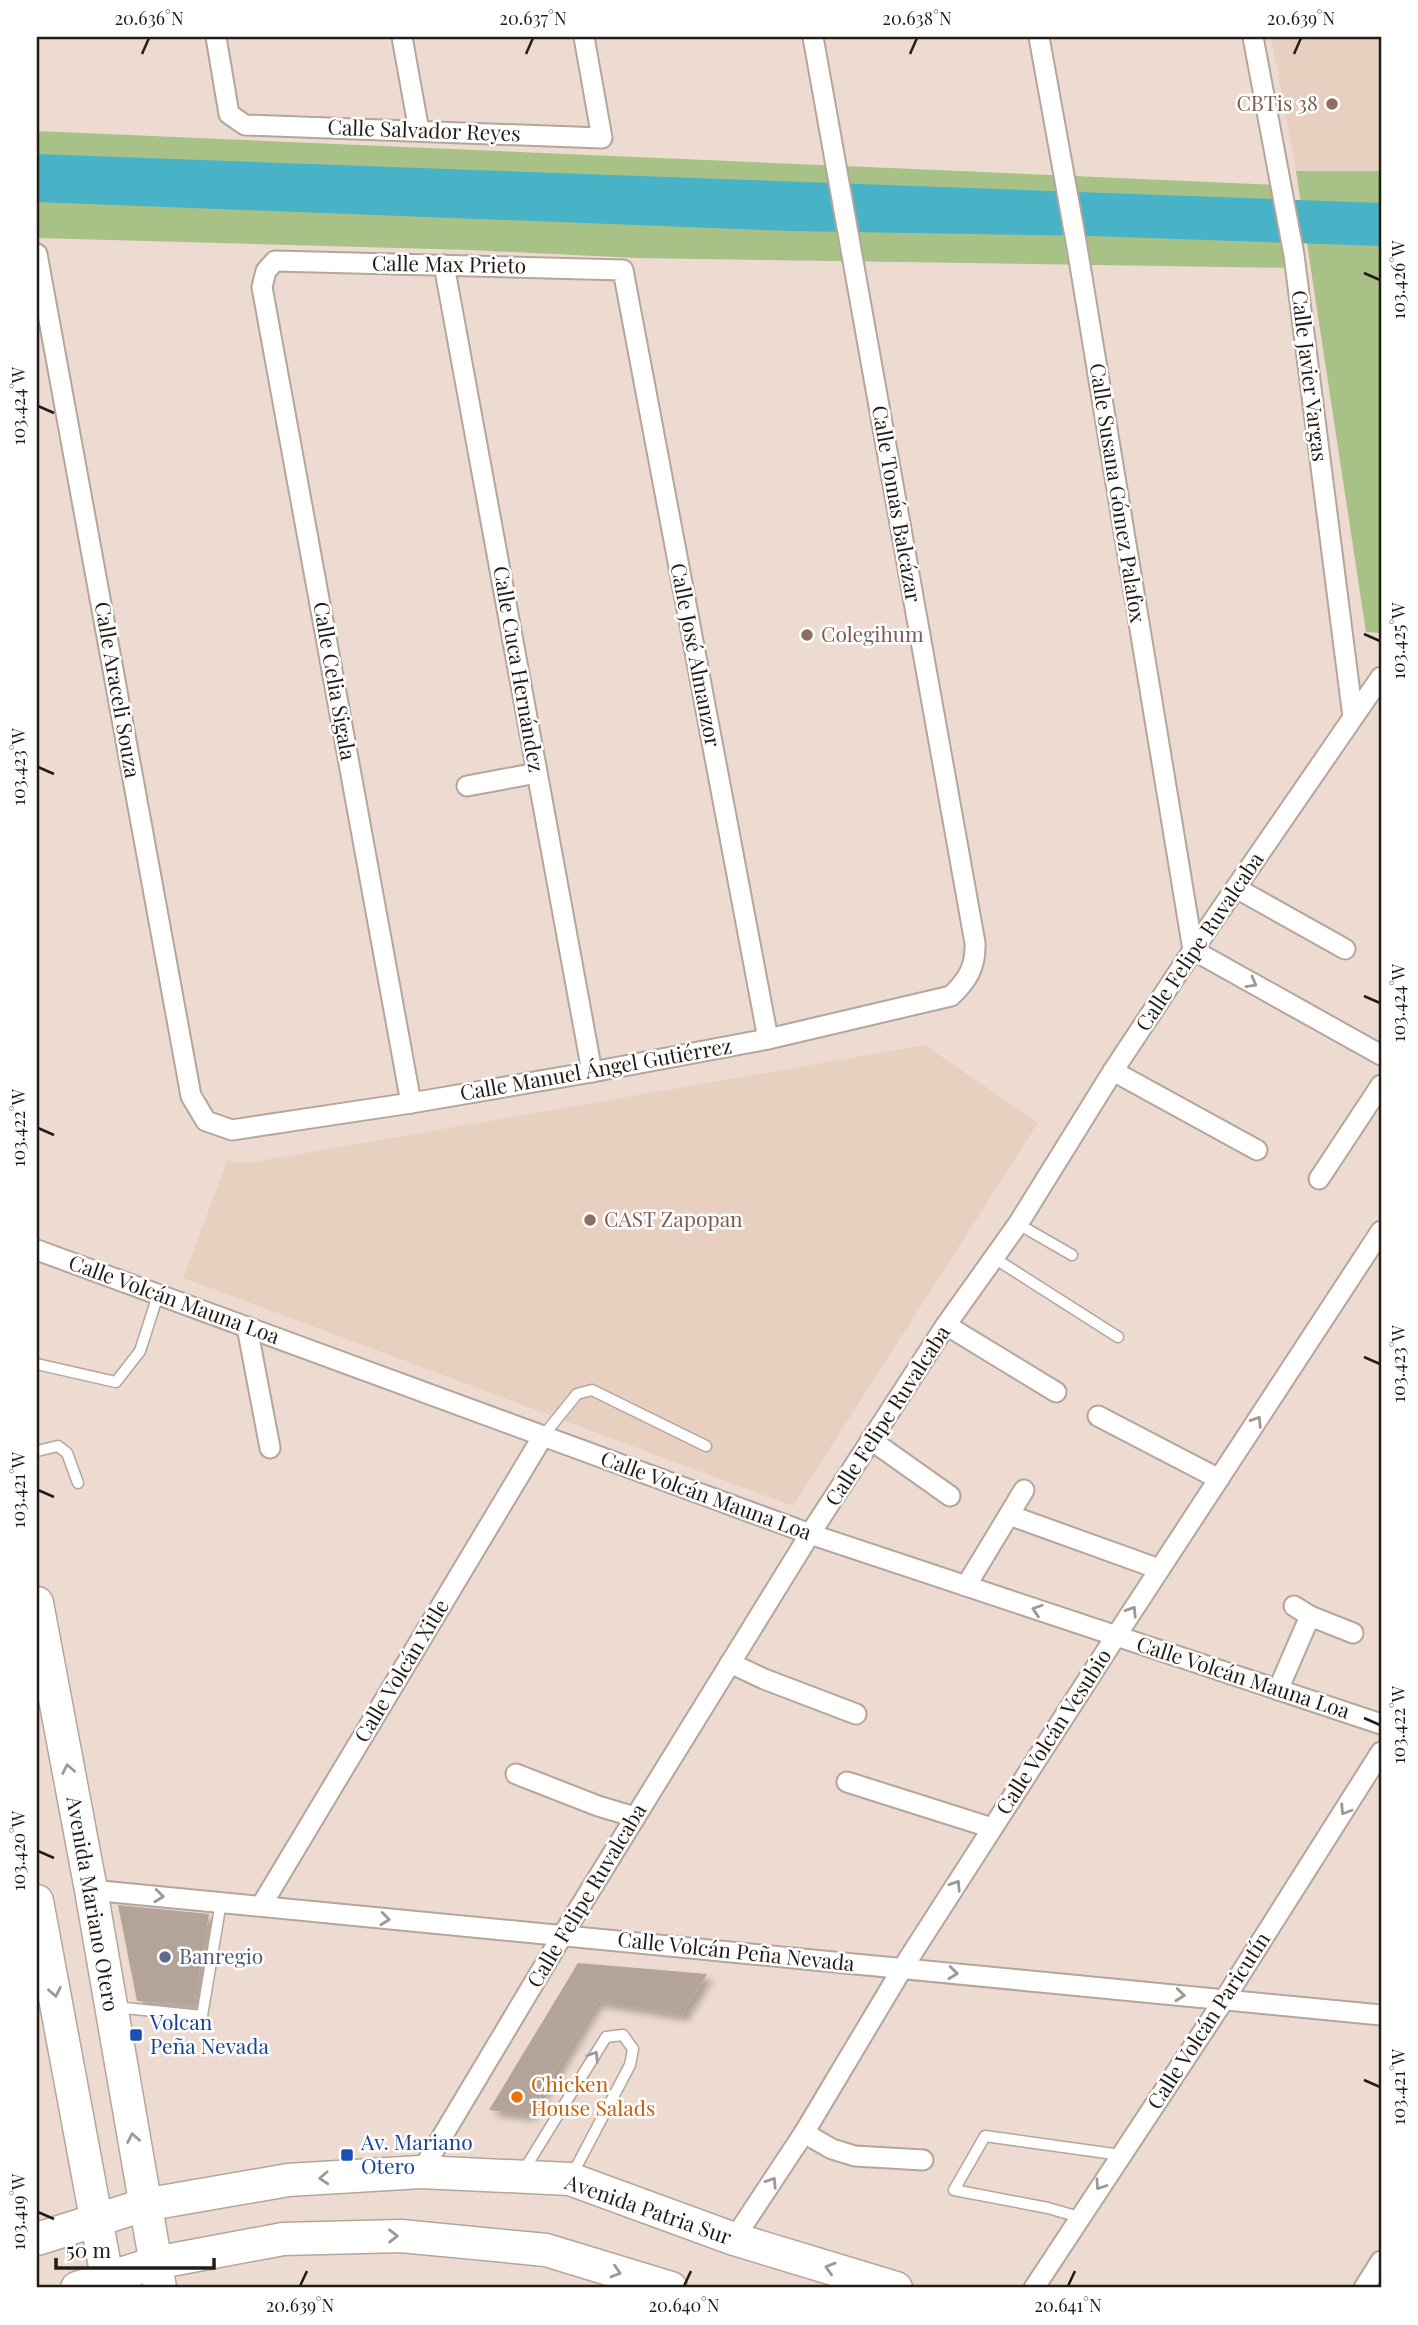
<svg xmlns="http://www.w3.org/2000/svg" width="1418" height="2325" viewBox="0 0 1418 2325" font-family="'Playfair Display',serif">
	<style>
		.built { fill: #e8d0c1 }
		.green { fill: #a7c186 }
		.water { fill: #48b2c6 }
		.building { fill: #b4a399; filter: url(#shadow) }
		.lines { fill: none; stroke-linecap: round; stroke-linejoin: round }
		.service-casing { stroke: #b5a59b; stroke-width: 13 }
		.minor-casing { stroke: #b5a59b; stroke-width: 23 }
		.primary-casing { stroke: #b5a59b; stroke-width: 35 }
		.service { stroke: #fff; stroke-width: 10 }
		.minor { stroke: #fff; stroke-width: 19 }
		.primary { stroke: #fff; stroke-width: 32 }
		.oneway { stroke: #9c9997 }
		.ticks { fill: none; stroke: #221c18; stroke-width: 2.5 }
		.education-dot { fill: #8d6e63; stroke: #fff; stroke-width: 2.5 }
		.service-dot { fill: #5c6f8a; stroke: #fff; stroke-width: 2.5 }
		.transit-dot { fill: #1a4fb4; stroke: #fff; stroke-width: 2.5 }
		.food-dot { fill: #e8710a; stroke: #fff; stroke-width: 2.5 }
		.labels { text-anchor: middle; stroke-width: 5; stroke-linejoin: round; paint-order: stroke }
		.education-label { font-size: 21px; fill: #785e54; stroke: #fff; text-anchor: start }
		.street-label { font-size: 21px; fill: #221c18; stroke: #fff }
		.service-label { font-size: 21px; fill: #4e5e75; stroke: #fff; text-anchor: start }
		.transit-label { font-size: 21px; fill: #164399; stroke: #fff; text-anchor: start }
		.food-label { font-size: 21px; fill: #c56008; stroke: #fff; text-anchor: start }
		.neatline { fill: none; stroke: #221c18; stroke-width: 2.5 }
		.ticks-label { font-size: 18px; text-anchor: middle; fill: #221c18 }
	</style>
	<defs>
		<filter id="shadow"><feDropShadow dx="6" dy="6" stdDeviation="3.5" flood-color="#0004"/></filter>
	</defs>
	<rect width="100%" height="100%" fill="#eddbd1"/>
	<g class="built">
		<polygon points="1271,37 1381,37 1381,171 1296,171"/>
		<polygon points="925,1045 1038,1123 793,1506 183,1278 227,1161 248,1163"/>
	</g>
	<g class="green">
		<polygon points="37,131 1280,185 1296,268 636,258 470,250 37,238"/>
		<polygon points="1296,171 1381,171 1380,633 1366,632"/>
	</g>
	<polygon class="water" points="37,154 1381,203 1381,246 1090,236 791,231 37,202"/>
	<g class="building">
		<polygon points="118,1905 209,1914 194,2005 137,2001"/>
		<polygon points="578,1963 707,1974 682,2015 597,2001 529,2115 489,2110"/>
	</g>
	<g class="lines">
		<g class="service-casing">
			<g id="service">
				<polyline points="1018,1224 1072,1255"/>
				<polyline points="994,1258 1118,1337"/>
				<polyline points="37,1364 116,1382 140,1351 158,1295"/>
				<polyline points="543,1436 577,1394 592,1390 706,1446"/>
				<polyline points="37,1451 58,1446 67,1453 78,1483"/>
				<polyline points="115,2007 202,2016 221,1902"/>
				<polyline points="524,2170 606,2037 623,2035 633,2049 630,2065 572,2175"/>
				<polyline points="1079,2217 1048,2208 954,2190 985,2136 1121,2155"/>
			</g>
		</g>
		<g class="minor-casing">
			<g id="minor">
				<polyline points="216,37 229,114 245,125 602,138 584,37"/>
				<polyline points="402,37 419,131"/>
				<polyline points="1039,37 1077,247 1193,950 1381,1055"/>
				<polyline points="1253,37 1294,255 1353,717"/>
				<path d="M 37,254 L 191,1096 L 206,1121 L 232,1130 L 411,1103 L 592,1072 L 768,1039 L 951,996 C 968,980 976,966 975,943 L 813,37"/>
				<polyline points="444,265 592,1072"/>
				<polyline points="467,786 537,773"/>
				<polyline points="1236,888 1345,949"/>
				<polyline points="1113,1071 1257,1150"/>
				<polyline points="411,1103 262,287 266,271 275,261 623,270 768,1039"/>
				<polyline points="1319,1179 1381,1085"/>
				<polyline points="37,1250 810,1534 1381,1724"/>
				<polyline points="946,1325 1056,1392"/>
				<polyline points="247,1327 270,1448"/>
				<polyline points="1098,1416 1219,1479"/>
				<polyline points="871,1440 950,1496"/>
				<polyline points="1009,1515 1159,1569"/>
				<polyline points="966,1586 1024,1490"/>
				<polyline points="1294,1606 1310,1616 1353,1633"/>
				<polyline points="730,1663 764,1679 856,1714"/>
				<polyline points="1278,1690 1310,1616"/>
				<polyline points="516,1774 598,1806 635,1817"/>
				<polyline points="847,1782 992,1828"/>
				<polyline points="91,1890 1381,2015"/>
				<polyline points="261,1906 543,1436"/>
				<polyline points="804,2133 832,2149 855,2156 923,2160"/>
				<polyline points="421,2172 562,1936 810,1534 946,1325 1018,1224 1113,1071 1193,950 1381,677"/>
				<polyline points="734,2239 804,2133 902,1969 1116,1636 1381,1231"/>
				<polyline points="1034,2288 1224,2000 1381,1752"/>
				<polyline points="1364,2288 1381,2261"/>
			</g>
		</g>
		<g class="primary-casing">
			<g id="primary">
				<polyline points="37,1603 91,1890 160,2288"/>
				<polyline points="37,1901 109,2288"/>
				<polyline points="37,2239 144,2205 288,2180 421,2172 570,2179 734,2239 896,2288"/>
				<polyline points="77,2288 155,2263 283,2239 401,2236 546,2250 671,2288"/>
			</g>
		</g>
		<use href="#service" class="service"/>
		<use href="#minor" class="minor"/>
		<use href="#primary" class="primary"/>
	</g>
	<defs><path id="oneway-chevron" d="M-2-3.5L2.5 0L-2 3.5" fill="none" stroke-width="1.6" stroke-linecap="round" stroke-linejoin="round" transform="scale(1.75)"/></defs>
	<g class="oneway">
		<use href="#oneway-chevron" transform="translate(1252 983) rotate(29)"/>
		<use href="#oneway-chevron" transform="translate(1257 1421) rotate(-57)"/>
		<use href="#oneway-chevron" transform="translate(1037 1610) rotate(-162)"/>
		<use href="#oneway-chevron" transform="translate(1132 1611) rotate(-57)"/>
		<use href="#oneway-chevron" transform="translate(68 1769) rotate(-101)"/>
		<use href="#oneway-chevron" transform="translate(1345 1810) rotate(122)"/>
		<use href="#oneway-chevron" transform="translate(956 1885) rotate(-57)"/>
		<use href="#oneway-chevron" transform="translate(159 1896) rotate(6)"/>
		<use href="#oneway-chevron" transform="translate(385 1919) rotate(6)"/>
		<use href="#oneway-chevron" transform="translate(953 1973) rotate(6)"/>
		<use href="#oneway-chevron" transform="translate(55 1992) rotate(79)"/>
		<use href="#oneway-chevron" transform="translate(1180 1995) rotate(6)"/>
		<use href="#oneway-chevron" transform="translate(594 2056) rotate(-58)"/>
		<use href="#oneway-chevron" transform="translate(133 2138) rotate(-100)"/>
		<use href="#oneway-chevron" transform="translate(324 2178) rotate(177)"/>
		<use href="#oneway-chevron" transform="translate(772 2182) rotate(-57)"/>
		<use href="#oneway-chevron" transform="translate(1100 2185) rotate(124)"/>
		<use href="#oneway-chevron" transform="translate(393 2236) rotate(-1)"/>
		<use href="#oneway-chevron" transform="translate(830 2268) rotate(-163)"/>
		<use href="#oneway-chevron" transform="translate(616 2272) rotate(17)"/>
	</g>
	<path class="ticks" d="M 142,54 L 149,38M 526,54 L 533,38M 910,54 L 917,38M 1294,54 L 1301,38M 1364,273 L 1380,280M 38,406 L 54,413M 1364,634 L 1380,641M 38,767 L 54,774M 1364,996 L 1380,1003M 38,1128 L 54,1135M 1364,1357 L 1380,1364M 38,1490 L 54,1497M 1364,1718 L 1380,1725M 38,1851 L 54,1858M 1364,2080 L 1380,2087M 38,2212 L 54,2219M 300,2286 L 307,2271M 684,2286 L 691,2271M 1068,2286 L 1075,2271"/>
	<g class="education-dot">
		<circle cx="1332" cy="104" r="7"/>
		<circle cx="807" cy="635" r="7"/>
		<circle cx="590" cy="1220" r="7"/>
	</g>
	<circle class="service-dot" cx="165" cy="1957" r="7"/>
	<g class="transit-dot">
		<rect x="129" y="2028" width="14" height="14" rx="3.5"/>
		<rect x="340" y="2148" width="14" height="14" rx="3.5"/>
	</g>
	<circle class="food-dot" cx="517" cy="2097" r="7"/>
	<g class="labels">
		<g class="education-label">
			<text x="1318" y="111" text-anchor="end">CBTis 38</text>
			<text x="821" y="642">Colegihum</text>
			<text x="604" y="1227">CAST Zapopan</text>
		</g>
		<g class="street-label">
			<text transform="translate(424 131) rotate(2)" y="7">Calle Salvador Reyes</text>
			<text transform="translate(449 265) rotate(1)" y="7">Calle Max Prieto</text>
			<text transform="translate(1309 376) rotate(83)" y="7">Calle Javier Vargas</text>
			<text transform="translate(1117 493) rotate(81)" y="7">Calle Susana Gómez Palafox</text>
			<text transform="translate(896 504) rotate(80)" y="7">Calle Tomás Balcázar</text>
			<text transform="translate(695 655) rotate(79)" y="7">Calle José Almanzor</text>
			<text transform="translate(518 669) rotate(80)" y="7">Calle Cuca Hernández</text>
			<text transform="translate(334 681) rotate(80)" y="7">Calle Celia Sigala</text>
			<text transform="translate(117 690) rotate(80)" y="7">Calle Araceli Souza</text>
			<text transform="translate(1200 942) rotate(-56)" y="7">Calle Felipe Ruvalcaba</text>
			<text transform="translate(596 1070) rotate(-10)" y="7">Calle Manuel Ángel Gutiérrez</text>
			<text transform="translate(174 1300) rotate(20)" y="7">Calle Volcán Mauna Loa</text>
			<text transform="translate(888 1416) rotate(-57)" y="7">Calle Felipe Ruvalcaba</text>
			<text transform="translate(706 1496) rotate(20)" y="7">Calle Volcán Mauna Loa</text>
			<text transform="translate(402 1671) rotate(-59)" y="7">Calle Volcán Xitle</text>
			<text transform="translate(1243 1678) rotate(18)" y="7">Calle Volcán Mauna Loa</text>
			<text transform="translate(1054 1732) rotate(-57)" y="7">Calle Volcán Vesubio</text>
			<text transform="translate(587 1896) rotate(-59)" y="7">Calle Felipe Ruvalcaba</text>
			<text transform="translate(92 1904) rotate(80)" y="7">Avenida Mariano Otero</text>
			<text transform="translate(736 1952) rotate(6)" y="7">Calle Volcán Peña Nevada</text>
			<text transform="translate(1209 2021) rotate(-57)" y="7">Calle Volcán Paricutín</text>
			<text transform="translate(648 2210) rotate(19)" y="7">Avenida Patria Sur</text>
		</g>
		<g class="service-label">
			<text x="179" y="1964">Banregio</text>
		</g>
		<g class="transit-label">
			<text x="150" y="2030">Volcan<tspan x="150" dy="24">Peña Nevada</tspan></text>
			<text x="361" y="2150">Av. Mariano<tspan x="361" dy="24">Otero</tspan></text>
		</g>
		<g class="food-label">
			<text x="531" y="2092">Chicken<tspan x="531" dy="24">House Salads</tspan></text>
		</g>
	</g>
	<rect width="1418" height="2325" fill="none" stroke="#ffffff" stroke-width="77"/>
	<path d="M56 2258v10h158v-10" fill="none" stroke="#221c18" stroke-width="3.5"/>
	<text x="66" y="2258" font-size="21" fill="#221c18" stroke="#ffffff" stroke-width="5" paint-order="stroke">50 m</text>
	<rect x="38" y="38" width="1342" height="2248" class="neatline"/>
	<g class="ticks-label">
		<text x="149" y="25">20.636°N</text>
		<text x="533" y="25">20.637°N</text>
		<text x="917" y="25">20.638°N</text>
		<text x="1301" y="25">20.639°N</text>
		<text transform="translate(1399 280) rotate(-90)" y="6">103.426°W</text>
		<text transform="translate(19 406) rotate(-90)" y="6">103.424°W</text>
		<text transform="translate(1399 641) rotate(-90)" y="6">103.425°W</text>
		<text transform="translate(19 767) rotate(-90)" y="6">103.423°W</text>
		<text transform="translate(1399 1003) rotate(-90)" y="6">103.424°W</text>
		<text transform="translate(19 1128) rotate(-90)" y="6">103.422°W</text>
		<text transform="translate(1399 1364) rotate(-90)" y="6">103.423°W</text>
		<text transform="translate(19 1490) rotate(-90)" y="6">103.421°W</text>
		<text transform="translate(1399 1725) rotate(-90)" y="6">103.422°W</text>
		<text transform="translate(19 1851) rotate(-90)" y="6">103.420°W</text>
		<text transform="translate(1399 2087) rotate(-90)" y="6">103.421°W</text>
		<text transform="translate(19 2212) rotate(-90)" y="6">103.419°W</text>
		<text x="300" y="2312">20.639°N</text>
		<text x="684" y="2312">20.640°N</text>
		<text x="1068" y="2312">20.641°N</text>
	</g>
</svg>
